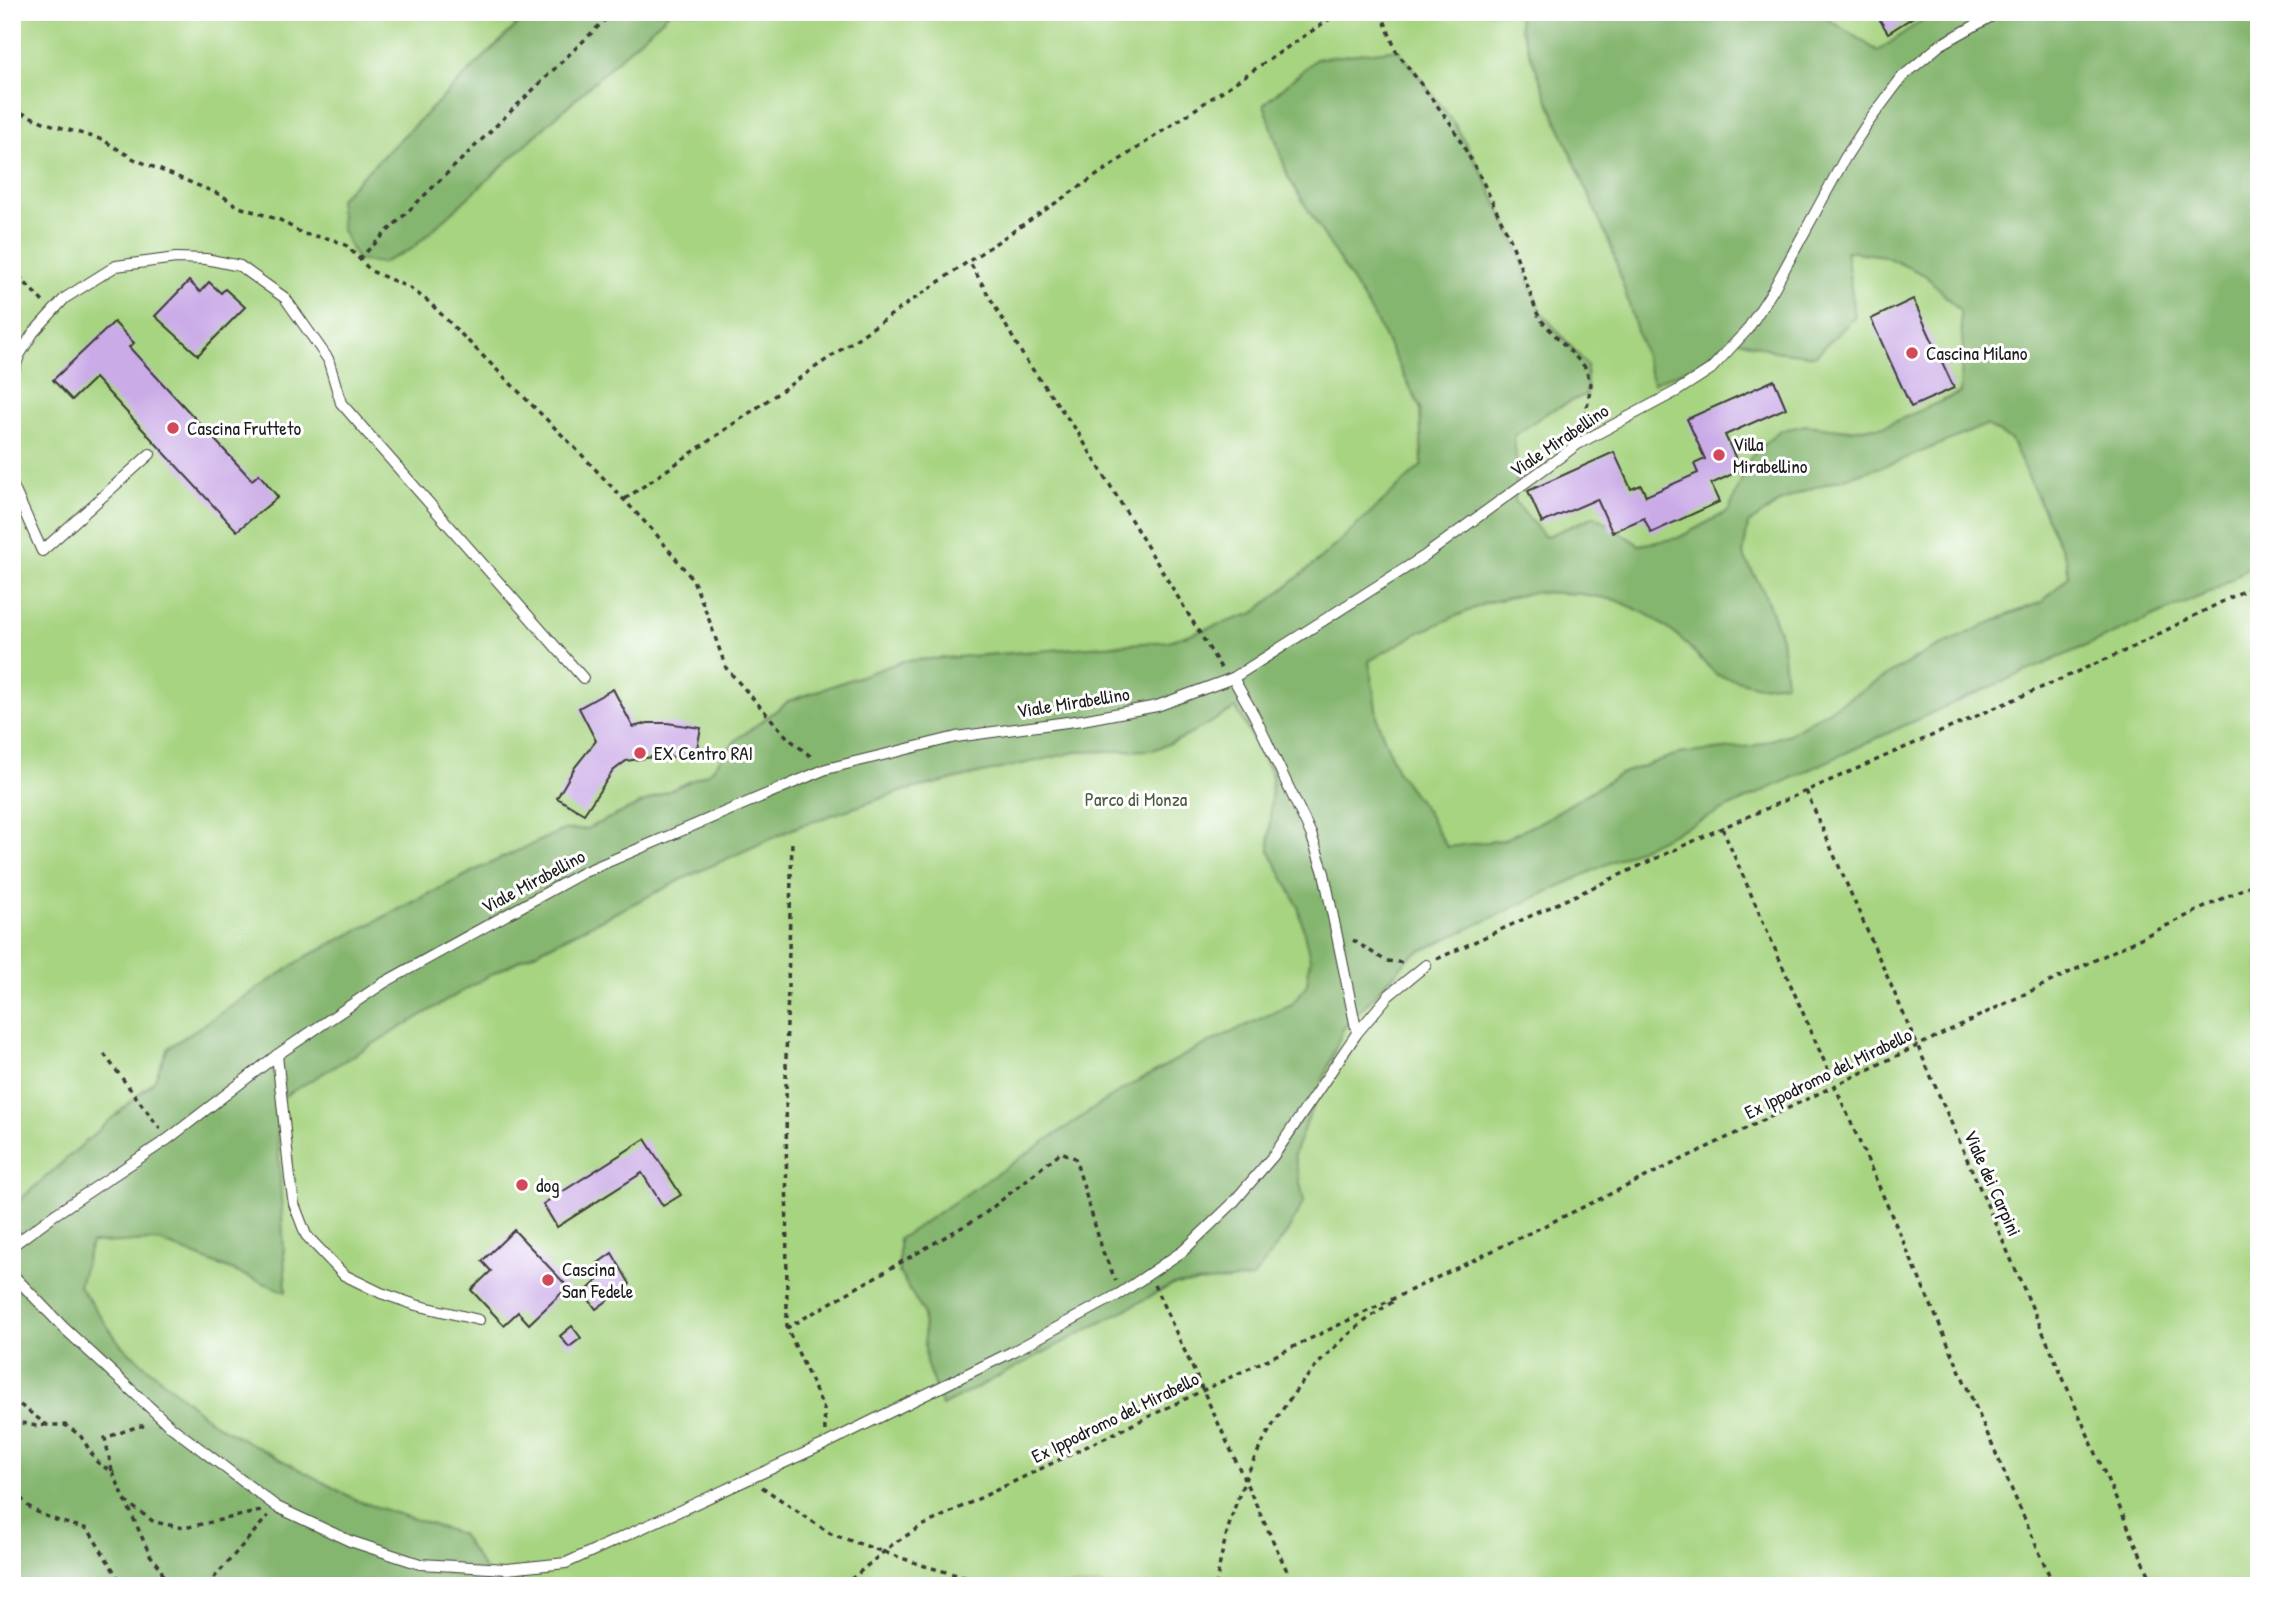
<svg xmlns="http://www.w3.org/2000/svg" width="2271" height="1598" viewBox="0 0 2271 1598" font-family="'Patrick Hand',sans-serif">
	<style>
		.green { fill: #a7d481; stroke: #62784e; stroke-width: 2 }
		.forest { fill: #85b66f; stroke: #506946; stroke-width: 2; fill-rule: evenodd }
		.building { fill: #caabe7 }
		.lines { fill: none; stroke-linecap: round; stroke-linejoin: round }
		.lane-casing { stroke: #3d3b38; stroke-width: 12 }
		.path { stroke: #3d3b38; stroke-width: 3.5; stroke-dasharray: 5 5; stroke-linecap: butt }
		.lane { stroke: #fff; stroke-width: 10 }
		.poi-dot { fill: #d1495b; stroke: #fff; stroke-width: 2.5 }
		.labels { text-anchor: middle; stroke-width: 6; stroke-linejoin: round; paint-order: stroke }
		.poi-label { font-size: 19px; fill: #1c1c1c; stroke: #fff; text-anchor: start }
		.street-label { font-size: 19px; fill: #1c1c1c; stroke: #fff }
		.park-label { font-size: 19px; fill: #4d5c3f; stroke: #fff }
	</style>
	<rect width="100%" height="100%" fill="#fff"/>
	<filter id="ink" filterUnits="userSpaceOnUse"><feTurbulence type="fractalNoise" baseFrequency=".0143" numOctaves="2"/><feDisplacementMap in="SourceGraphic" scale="14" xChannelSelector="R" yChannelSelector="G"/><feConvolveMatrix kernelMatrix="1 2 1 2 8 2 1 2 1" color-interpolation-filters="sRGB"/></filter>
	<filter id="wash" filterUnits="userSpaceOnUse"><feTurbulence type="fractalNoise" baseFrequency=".00686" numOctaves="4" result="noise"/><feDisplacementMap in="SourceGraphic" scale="28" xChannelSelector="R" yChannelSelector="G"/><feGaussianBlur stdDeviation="1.57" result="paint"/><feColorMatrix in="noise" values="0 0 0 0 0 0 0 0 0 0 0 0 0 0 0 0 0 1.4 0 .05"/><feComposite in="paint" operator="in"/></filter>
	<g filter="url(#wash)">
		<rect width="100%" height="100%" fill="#f6e9d5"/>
		<rect class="green" x="12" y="12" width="2247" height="1574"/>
		<g class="forest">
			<polygon points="530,12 670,12 412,249 382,263 357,260 342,230 339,199"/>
			<path d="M 1518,12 L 1817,12 L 1878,51 L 1934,12 L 2259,12 L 2259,560 L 2215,590 L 1942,708 L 1412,955 L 1343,1029 L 1294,1154 L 1304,1201 L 1288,1231 L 1253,1278 L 1172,1285 L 942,1406 L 926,1363 L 923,1312 L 899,1272 L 899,1239 L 1123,1089 L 1196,1049 L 1292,1004 L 1307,984 L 1310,959 L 1298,906 L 1269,850 L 1272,775 L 1236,708 L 1183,738 L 1153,750 L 1076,752 L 903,791 L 797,827 L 691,875 L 492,974 L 276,1101 L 286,1292 L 159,1241 L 91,1243 L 79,1286 L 121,1345 L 213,1423 L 358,1501 L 461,1534 L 490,1578 L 488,1586 L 12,1586 L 12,1207 L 154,1081 L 168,1048 L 307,956 L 478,869 L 563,830 L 586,829 L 710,772 L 736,740 L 789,701 L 903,661 L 1169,641 L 1254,613 L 1318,561 L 1422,465 L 1420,407 L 1373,315 L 1288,177 L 1264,104 L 1316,59 L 1398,49 L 1454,123 L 1483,174 L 1514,240 L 1541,312 L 1587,365 L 1587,394 L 1548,412 L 1514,436 L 1517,469 L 1515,502 L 1545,537 L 1595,516 L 1639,545 L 1678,538 L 1729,511 L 1751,456 L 1779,431 L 1806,425 L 1848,430 L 1885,426 L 1960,393 L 1963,348 L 1960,311 L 1925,275 L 1884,256 L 1846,251 L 1855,317 L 1815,356 L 1775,351 L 1733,338 L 1697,365 L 1653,383 L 1612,249 L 1548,100 L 1520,27 ZM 1986,425 L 2011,440 L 2066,559 L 2069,576 L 2042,602 L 2007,615 L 1923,654 L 1789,734 L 1753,746 L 1678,754 L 1620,774 L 1542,821 L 1503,840 L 1447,847 L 1427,812 L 1397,771 L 1378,722 L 1369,661 L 1420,632 L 1486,603 L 1534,592 L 1581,594 L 1616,600 L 1649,615 L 1679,637 L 1717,675 L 1759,686 L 1786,683 L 1781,637 L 1763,590 L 1743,555 L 1748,524 L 1782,501 L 1812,488 L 1897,462 Z"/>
		</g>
		<g id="blocks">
			<g class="building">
				<polygon points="1875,12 1921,12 1888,33"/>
				<polygon points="189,281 200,292 209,282 221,293 225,289 245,307 198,355 155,316"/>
				<polygon points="1913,299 1954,388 1911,407 1871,319"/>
				<polygon points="114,322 134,343 129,347 252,480 259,474 278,497 237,531 95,378 72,400 53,380"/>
				<polygon points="1774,380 1786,408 1725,435 1741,470 1711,484 1719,502 1651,533 1644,518 1612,532 1597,499 1542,523 1528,491 1614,452 1631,489 1641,485 1646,496 1698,473 1694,464 1705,459 1687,419"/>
				<polygon points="613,689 633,727 648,723 667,723 701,728 695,758 659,756 626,761 613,771 584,814 557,798 575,767 596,741 579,708"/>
				<polygon points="645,1139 681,1195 663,1206 642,1173 557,1227 543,1204"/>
				<polygon points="514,1230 568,1287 529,1324 518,1312 504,1325 471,1290 491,1271 482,1261"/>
				<polygon points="612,1253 630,1284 596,1309 584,1293 605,1273 598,1263"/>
				<polygon points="572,1326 581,1338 569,1347 560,1336"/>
			</g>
		</g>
	</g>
	<g filter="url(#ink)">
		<use href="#blocks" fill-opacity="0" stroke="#3d3b38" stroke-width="2"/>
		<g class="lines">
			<g class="lane-casing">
				<g id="lane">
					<polyline points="12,376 19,356 33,333 65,298 116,266 176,258 206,259 240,266 285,298 328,359 341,403 583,678"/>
					<polyline points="12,484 42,551 150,454"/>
					<polyline points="1233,678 1254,715 1311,834 1324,873 1357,1033"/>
					<polyline points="277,1055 290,1178 294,1204 306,1235 344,1275 381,1293 416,1305 479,1320"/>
					<polyline points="12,1246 54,1215 168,1139 277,1055 385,982 582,873 826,769 956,737 1082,720 1157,706 1233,678 1423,557 1578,444 1677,391 1711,369 1747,330 1773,290 1845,158 1867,124 1902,77 1940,45 1999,12"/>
					<polyline points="12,1274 63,1327 170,1426 277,1507 350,1541 420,1564 507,1569 566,1563 825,1444 1014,1351 1121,1293 1183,1251 1231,1205 1274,1155 1357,1033 1389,995 1426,965"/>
				</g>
			</g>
			<g class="path">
				<polyline points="1381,12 1396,51 1451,124 1480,176 1511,241 1539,318 1585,367 1591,384 1584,425"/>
				<polyline points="12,109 46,123 103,140 134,159 221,195 239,207 280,220 303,234 332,239 347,246 371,271 410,288 429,302 581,454 656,534 693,580 707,614 726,668 788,738 814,759"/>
				<polyline points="359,259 613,12"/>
				<polyline points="12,269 44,303"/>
				<polyline points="625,499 969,261"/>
				<polyline points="1221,668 1077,431 1025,359 969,261 1340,12"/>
				<polyline points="1806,791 2154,1586"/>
				<polyline points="1722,828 2054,1586"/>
				<polyline points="1353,940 1386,961 1406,963"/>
				<polyline points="1437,959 1722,828 2129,649 2259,583"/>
				<polyline points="104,1054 160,1129"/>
				<polyline points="1154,1285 1294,1586"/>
				<polyline points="787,1328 786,1058 792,841"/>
				<polyline points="12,1399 47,1425 65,1425 80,1435 97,1462 113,1473 150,1555 161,1568 165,1586"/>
				<polyline points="12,1421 36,1426 45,1425"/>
				<polyline points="825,1431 824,1409 787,1328 983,1215 1061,1152 1075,1158 1103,1252 1116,1281"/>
				<path d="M 12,1459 C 15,1471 14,1487 21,1498 C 34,1517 67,1523 88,1529 L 123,1586"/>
				<polyline points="112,1471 105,1438 139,1426 149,1426"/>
				<polyline points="762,1487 831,1534 925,1566 996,1586"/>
				<polyline points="125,1501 154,1522 184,1528 261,1511"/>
				<polyline points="207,1586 268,1516"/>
				<polyline points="843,1586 893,1544 922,1526 2259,881"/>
				<path d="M 1216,1586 C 1233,1470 1293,1364 1394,1301"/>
			</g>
			<use href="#lane" class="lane"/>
		</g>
	</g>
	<g class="poi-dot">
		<circle cx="1912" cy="353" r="7"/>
		<circle cx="173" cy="428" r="7"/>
		<circle cx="1719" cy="455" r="7"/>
		<circle cx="640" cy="753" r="7"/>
		<circle cx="522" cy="1185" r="7"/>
		<circle cx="548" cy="1280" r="7"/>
	</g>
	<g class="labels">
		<g class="poi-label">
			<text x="1926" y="360">Cascina Milano</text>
			<text x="187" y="435">Cascina Frutteto</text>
			<text x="1733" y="451">Villa<tspan x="1733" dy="22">Mirabellino</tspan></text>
			<text x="654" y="760">EX Centro RAI</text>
			<text x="536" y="1192">dog</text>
			<text x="562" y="1276">Cascina<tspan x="562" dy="22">San Fedele</tspan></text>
		</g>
		<g class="street-label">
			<text transform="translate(1559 440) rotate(-34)" y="7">Viale Mirabellino</text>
			<text transform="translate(1073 702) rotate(-9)" y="7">Viale Mirabellino</text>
			<text transform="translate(533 881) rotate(-28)" y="7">Viale Mirabellino</text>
			<text transform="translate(1828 1073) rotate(-26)" y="7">Ex Ippodromo del Mirabello</text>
			<text transform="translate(1993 1183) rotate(66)" y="7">Viale dei Carpini</text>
			<text transform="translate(1115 1417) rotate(-26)" y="7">Ex Ippodromo del Mirabello</text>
		</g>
		<g class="park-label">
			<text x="1136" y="806">Parco di Monza</text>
		</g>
	</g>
	<rect width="2271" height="1598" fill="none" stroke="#fff" stroke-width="42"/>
</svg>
